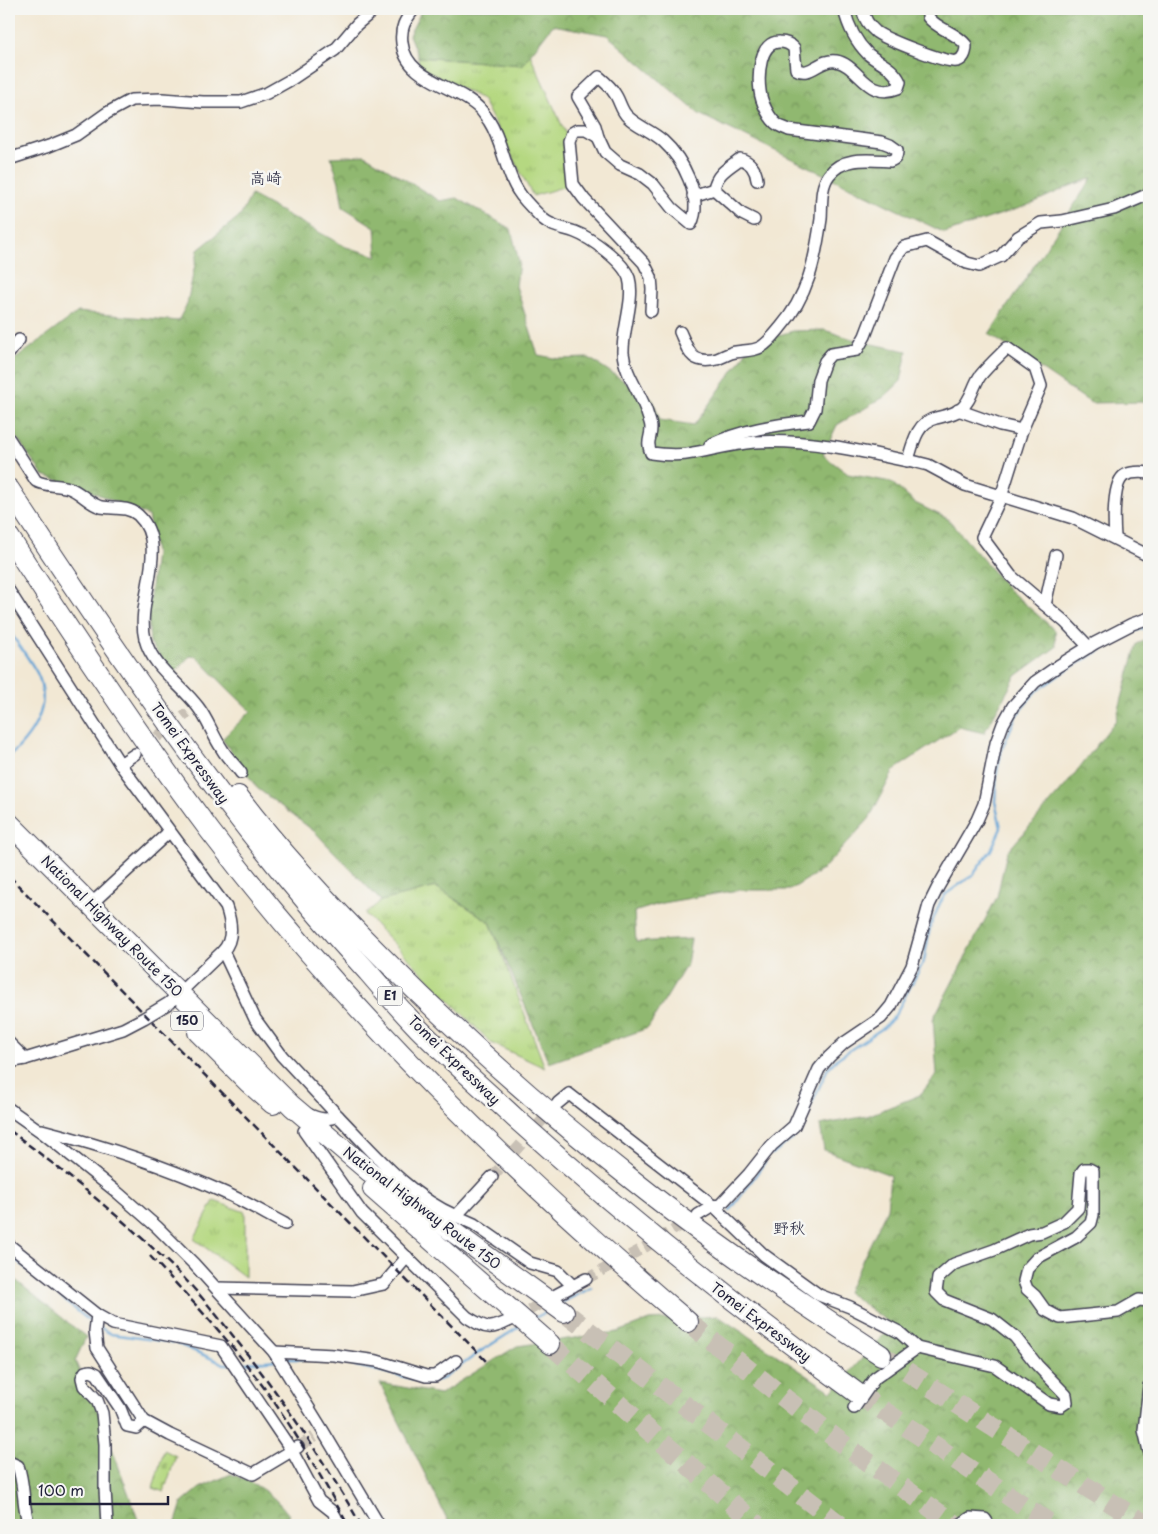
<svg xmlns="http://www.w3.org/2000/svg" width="1158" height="1534" viewBox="0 0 1158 1534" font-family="'Playpen Sans','Klee One',sans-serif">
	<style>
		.grass { fill: url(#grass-tufts); stroke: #6c7d5e }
		.forest { fill: url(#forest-crowns); stroke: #596d55 }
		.cemetery { fill: url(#cemetery-stones); stroke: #6c7d5e }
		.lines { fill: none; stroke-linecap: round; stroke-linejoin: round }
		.stream { stroke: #61a2d4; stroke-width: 2.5 }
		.street-tunnel { stroke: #c8c0b5; stroke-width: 11; stroke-dasharray: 11 5.5; stroke-linecap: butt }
		.highway-tunnel { stroke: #c8c0b5; stroke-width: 20; stroke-dasharray: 20 10; stroke-linecap: butt }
		.street-casing { stroke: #414052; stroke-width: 14 }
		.highway-casing { stroke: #414052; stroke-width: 22 }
		.street { stroke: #fff; stroke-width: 11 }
		.highway { stroke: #fff; stroke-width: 20 }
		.rail { stroke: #22223b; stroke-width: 2.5; stroke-dasharray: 8 4; stroke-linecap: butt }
		.labels { text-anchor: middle; stroke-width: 5; stroke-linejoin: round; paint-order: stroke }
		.shield { fill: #f6f6f2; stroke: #626272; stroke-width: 1 }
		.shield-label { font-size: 12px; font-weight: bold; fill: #22223b }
		.street-label { font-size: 14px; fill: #22223b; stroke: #f6f6f2 }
		.quarter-label { font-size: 16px; fill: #22223b; stroke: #f6f6f2 }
	</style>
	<defs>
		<pattern id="grass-tufts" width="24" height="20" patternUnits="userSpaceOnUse" patternTransform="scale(1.25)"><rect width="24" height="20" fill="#b5d881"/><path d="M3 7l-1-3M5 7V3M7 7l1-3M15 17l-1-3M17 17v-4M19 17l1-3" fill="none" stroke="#9bb970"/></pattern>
		<pattern id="forest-crowns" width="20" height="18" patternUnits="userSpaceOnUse" patternTransform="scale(1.25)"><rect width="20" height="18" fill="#90b86f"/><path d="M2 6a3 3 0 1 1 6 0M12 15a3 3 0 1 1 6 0" fill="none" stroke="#75955c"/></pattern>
		<pattern id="cemetery-stones" width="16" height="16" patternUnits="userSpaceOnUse" patternTransform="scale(1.25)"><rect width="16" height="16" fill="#b5d881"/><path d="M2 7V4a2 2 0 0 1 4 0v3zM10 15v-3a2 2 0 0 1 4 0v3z" fill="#9bb970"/></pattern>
	</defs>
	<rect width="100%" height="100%" fill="#f6f6f2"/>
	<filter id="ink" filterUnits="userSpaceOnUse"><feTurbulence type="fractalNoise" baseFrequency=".02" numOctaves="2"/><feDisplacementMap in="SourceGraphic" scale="10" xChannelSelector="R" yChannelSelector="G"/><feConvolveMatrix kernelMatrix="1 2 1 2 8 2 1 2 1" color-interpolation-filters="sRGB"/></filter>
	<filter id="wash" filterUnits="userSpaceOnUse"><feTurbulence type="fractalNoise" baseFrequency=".0096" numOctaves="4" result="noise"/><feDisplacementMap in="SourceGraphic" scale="20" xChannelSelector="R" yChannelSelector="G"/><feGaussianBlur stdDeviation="1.12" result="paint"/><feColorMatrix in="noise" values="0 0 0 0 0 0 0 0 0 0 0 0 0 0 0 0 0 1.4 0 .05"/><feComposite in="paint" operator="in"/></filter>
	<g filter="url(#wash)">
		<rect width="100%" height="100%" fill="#f2e8d4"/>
		<g class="grass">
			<polygon points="530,54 569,141 573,184 533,196 482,99 419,67 418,57 522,65"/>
			<polygon points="436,887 490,922 545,1068 491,1043 365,914 381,901"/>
			<polygon points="214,1201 245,1212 245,1277 194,1239"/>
		</g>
		<g class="forest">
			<polygon points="421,9 1149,9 1149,402 1091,403 989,334 1092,178 1070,186 1026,206 945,233 699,114 607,35 553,25 522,65 418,57 409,35 419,16"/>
			<polygon points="365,155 440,201 457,198 511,229 519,262 516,286 538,355 559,359 589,358 653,400 660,420 694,425 741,360 751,343 793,331 824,330 862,342 907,351 901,381 884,397 837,425 823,455 848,474 891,482 915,503 948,519 1009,590 1055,630 1056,647 1016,676 984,733 959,727 894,770 869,819 822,870 790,890 738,890 662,903 634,912 636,942 691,939 687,964 648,1028 549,1063 490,922 436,887 381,901 315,832 257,788 222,739 251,711 228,689 197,657 190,656 173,674 150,643 148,613 155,553 148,516 95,493 43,475 14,434 9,423 9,364 78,312 178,321 187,304 198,250 241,215 251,195 346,247 377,256 375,227 343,207 339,182 331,157"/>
			<polygon points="1149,639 1149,1525 450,1525 380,1383 440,1394 517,1346 618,1332 649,1320 718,1316 832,1392 885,1333 918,1344 847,1292 887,1209 890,1175 824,1150 820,1125 867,1116 920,1095 937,1074 933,1019 997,897 1007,852 1066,785 1116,720 1137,644"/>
			<polygon points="13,1278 86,1337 75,1361 99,1413 140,1525 9,1525 9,1281"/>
			<path d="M 231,1474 C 256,1483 273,1494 289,1515 L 271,1525 L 175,1525 L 182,1503 L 200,1488 Z"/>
		</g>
		<polygon class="cemetery" points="164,1450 176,1456 164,1492 153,1488"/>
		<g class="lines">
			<g class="stream">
				<path d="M 9,631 C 18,644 29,658 37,673 C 53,706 33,735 9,757"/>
				<polyline points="772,1154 791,1140 799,1131 828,1068 838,1058 883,1028 894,1017 924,961 930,927 940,903 946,894 973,875 991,850 1001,828 995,801 997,772 1002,749 1016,716 1035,692 1068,669 1134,631 1149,627"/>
				<polyline points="730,1211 765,1162"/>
				<polyline points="9,1254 92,1323"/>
				<polyline points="563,1302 591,1288"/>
				<polyline points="533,1319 548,1311"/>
				<polyline points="99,1327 111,1334 176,1343 224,1364 229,1364"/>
				<polyline points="281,1359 308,1359"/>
				<polyline points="331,1360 419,1380"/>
				<polyline points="237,1364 276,1360"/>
				<polyline points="424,1381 431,1383 444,1378 481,1351 519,1327"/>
			</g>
		</g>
	</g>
	<g filter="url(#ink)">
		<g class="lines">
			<g class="street-tunnel">
				<polyline points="144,747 188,713"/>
				<polyline points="492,1177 553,1108"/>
				<polyline points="586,1279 642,1249 690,1220"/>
				<polyline points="515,1318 551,1298"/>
				<polyline points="298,1447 314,1437"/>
			</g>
			<g class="highway-tunnel">
				<polyline points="564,1312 840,1525"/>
				<polyline points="688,1322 848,1448 955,1525"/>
				<polyline points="550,1344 757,1525"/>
				<polyline points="881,1355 1146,1525"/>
				<polyline points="857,1393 1052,1525"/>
			</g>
			<g class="street-casing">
				<g id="street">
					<path d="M 414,9 C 405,20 400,28 402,43 C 406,81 457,85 480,109 C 483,112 486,117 489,121 C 503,142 504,170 518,191 C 524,201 535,211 543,219 C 552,227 564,228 575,232 C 591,238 623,261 629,278 C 635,299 622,331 623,353 C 625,375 641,393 647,413 C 648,417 651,423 651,428 C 651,439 646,441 651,453 C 665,455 680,456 693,453 C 714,449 733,444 754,442 C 806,439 857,450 907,461 L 908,460 L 928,465 L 965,485 L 1073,518 L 1149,556"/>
					<path d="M 862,9 C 864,18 869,26 876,32 C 886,39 947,64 957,61 C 964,59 966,52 966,45 C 956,32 938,30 928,17 L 929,9"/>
					<path d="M 599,77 C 605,82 611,87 615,94 C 620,101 621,111 628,117 C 637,126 652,131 663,141 C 682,158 704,198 691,224 L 672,208 L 653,184 L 640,174 L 620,165 L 605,152 L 598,137 L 595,126 L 578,97 Z"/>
					<polyline points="598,137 586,130 577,130 572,133 569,141 573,184 584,199 644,263 651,277 652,289 651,311"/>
					<polyline points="9,159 49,146 76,135 107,113 131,100 162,99 203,102 241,102 267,93 292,79 335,50 357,24 375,9"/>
					<path d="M 714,189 C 716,174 729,167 740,159 C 750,161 756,170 757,180"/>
					<polyline points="693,196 714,189 742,214 754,220"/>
					<path d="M 680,332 C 689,352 691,365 717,359 C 722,357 726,355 731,353 C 741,350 752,352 761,347 C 768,343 775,334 780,328 C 808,296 815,261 821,219 C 822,204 820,187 829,175 C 843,156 869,160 890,161 C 896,159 897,156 897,150 L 890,145 L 882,142 L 789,130 C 785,128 781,127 778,125 C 769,119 761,101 760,91 C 758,76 759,41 780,42 C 786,42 790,44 794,48 L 796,69 C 810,78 820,58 836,61 C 859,65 867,101 898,88 L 900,82 C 893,67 880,64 868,54 C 855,41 848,26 844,9"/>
					<polyline points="9,353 19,340"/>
					<polyline points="958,410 1000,425 1022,430"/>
					<path d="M 9,439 L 36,481 C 47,487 58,484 69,488 C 81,492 89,504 101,507 C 113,509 128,506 138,515 C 171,546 135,600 145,639 C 152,667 181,684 198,707 C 208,720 213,736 222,749 C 227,758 235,765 241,773"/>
					<path d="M 710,445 C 741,430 775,425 809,421 L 815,409 L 818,380 L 825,361 L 831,354 L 857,350 L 865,336 L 895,258 L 904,247 L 927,241 L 967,263 L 979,266 L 1001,256 L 1018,237 L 1041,223 L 1062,221 L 1114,209 L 1149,194"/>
					<path d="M 908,460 C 913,443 917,422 936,418 C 944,416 955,414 961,409 C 971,401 973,386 980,376 C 988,366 998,357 1007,348 L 1035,368 L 1041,386 L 1022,430 L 1001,497 L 982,537 L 1011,576 L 1045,605"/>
					<path d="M 1115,537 C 1114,524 1112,482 1125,475 C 1132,472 1142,472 1149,473"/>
					<polyline points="1056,555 1045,605 1065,622 1089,647"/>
					<path d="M 9,591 L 120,764 L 226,907 C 231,921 234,939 223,951 L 169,1003 L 144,1018 L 123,1029 L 25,1059 L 9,1062"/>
					<polyline points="120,764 135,754"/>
					<polyline points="90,905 169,832"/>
					<polyline points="223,951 255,1019 282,1056 338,1116"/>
					<polyline points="9,1043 25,1059"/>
					<polyline points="558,1103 569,1094 713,1206 720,1205 749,1174 772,1145 794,1126 819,1069 829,1057 844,1043 881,1018 891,1006 912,966 929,905 938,887 977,820 984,804 996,743 1003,724 1013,706 1035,682 1058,666 1095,643 1132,624 1149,618"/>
					<polyline points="9,1109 43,1133 118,1193 157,1227 194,1264 274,1352 323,1431 379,1525"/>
					<path d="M 308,1114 C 319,1119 326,1121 338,1116 C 373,1152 409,1196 456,1216 L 492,1177"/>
					<path d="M 42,1130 C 104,1146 165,1166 223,1192 C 244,1201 264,1213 285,1224"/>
					<path d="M 304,1131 L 362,1213 L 467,1317 C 488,1330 489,1330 511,1320"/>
					<polyline points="698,1215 713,1206 764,1255 819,1295 850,1307 899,1332 917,1348 875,1378 854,1408"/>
					<polyline points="456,1216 474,1224 530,1263 558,1271 573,1286"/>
					<polyline points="9,1245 97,1315 95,1331 97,1348 144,1421 170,1435 253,1474 298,1447"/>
					<polyline points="217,1288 352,1291 384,1284 407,1257"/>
					<polyline points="554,1296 586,1279"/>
					<polyline points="97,1315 113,1324 221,1346 292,1451 319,1501 333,1512 340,1525"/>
					<polyline points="917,1348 995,1366 1049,1404 1061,1406 1067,1402 1066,1395 1037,1365 1015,1337 992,1319 944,1300 936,1292 938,1278 954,1264 994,1250 1029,1234 1042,1232 1064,1222 1078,1208 1081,1173 1084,1169 1089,1169 1093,1171 1093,1215 1091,1223 1076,1237 1037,1258 1027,1269 1024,1281 1027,1289 1035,1296 1045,1310 1060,1318 1118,1312 1139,1300 1149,1301"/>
					<polyline points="274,1352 334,1355 377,1361 426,1376 435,1376 456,1361"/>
					<polyline points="1149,1386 1144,1430 1149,1451"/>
					<path d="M 9,1462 L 18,1466 C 25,1485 22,1506 29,1525"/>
					<polyline points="107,1525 105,1489 105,1444 102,1413 97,1400 84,1386 82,1378 85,1372 91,1371 97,1374 120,1408 127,1426 136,1428 144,1421"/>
					<polyline points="960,1525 970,1518 985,1519 989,1525"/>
				</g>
			</g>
			<g class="highway-casing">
				<g id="highway">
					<path d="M 9,489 C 119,657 232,824 368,972 C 384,991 401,1010 418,1028 C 449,1059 483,1088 515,1118 C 624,1216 738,1307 857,1393"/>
					<path d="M 9,537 C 73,637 139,736 210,831 C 347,1012 515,1175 688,1322"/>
					<path d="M 238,796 C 282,854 333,908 384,959 C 463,1039 547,1113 635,1182 C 713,1244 797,1300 881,1355"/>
					<polyline points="9,823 292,1106 370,1172 564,1312"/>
					<polyline points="198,1032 248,1082 273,1104"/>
					<polyline points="373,1189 550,1344"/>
				</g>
			</g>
			<use href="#street" class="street"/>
			<use href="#highway" class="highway"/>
			<g class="rail">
				<polyline points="9,876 487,1362"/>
				<path d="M 9,1130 C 70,1176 131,1225 185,1279 C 205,1300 223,1323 241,1346 C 286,1403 325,1463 361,1525"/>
				<path d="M 150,1256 C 186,1294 222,1332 253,1373 C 290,1421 319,1473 348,1525"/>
			</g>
		</g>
	</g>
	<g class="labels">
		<g class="shield">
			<rect x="377.5" y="986.5" width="25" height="19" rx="4"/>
			<rect x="171" y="1011.5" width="32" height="19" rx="4"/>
		</g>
		<g class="shield-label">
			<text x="390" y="1000">E1</text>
			<text x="187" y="1025">150</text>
		</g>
		<g class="street-label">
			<text transform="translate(190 753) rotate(54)" y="5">Tomei Expressway</text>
			<text transform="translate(112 926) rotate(45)" y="5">National Highway Route 150</text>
			<text transform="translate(454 1060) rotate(44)" y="5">Tomei Expressway</text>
			<text transform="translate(422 1208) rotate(37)" y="5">National Highway Route 150</text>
			<text transform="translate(761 1322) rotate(37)" y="5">Tomei Expressway</text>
		</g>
		<g class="quarter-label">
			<text x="266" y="184">高崎</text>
			<text x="789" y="1234">野秋</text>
		</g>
	</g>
	<rect width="1158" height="1534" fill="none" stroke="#f6f6f2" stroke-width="30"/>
	<path d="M30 1496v8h138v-8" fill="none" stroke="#22223b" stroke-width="2.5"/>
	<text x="38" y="1496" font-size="15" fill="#22223b" stroke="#f6f6f2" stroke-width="4" paint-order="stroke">100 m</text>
</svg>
